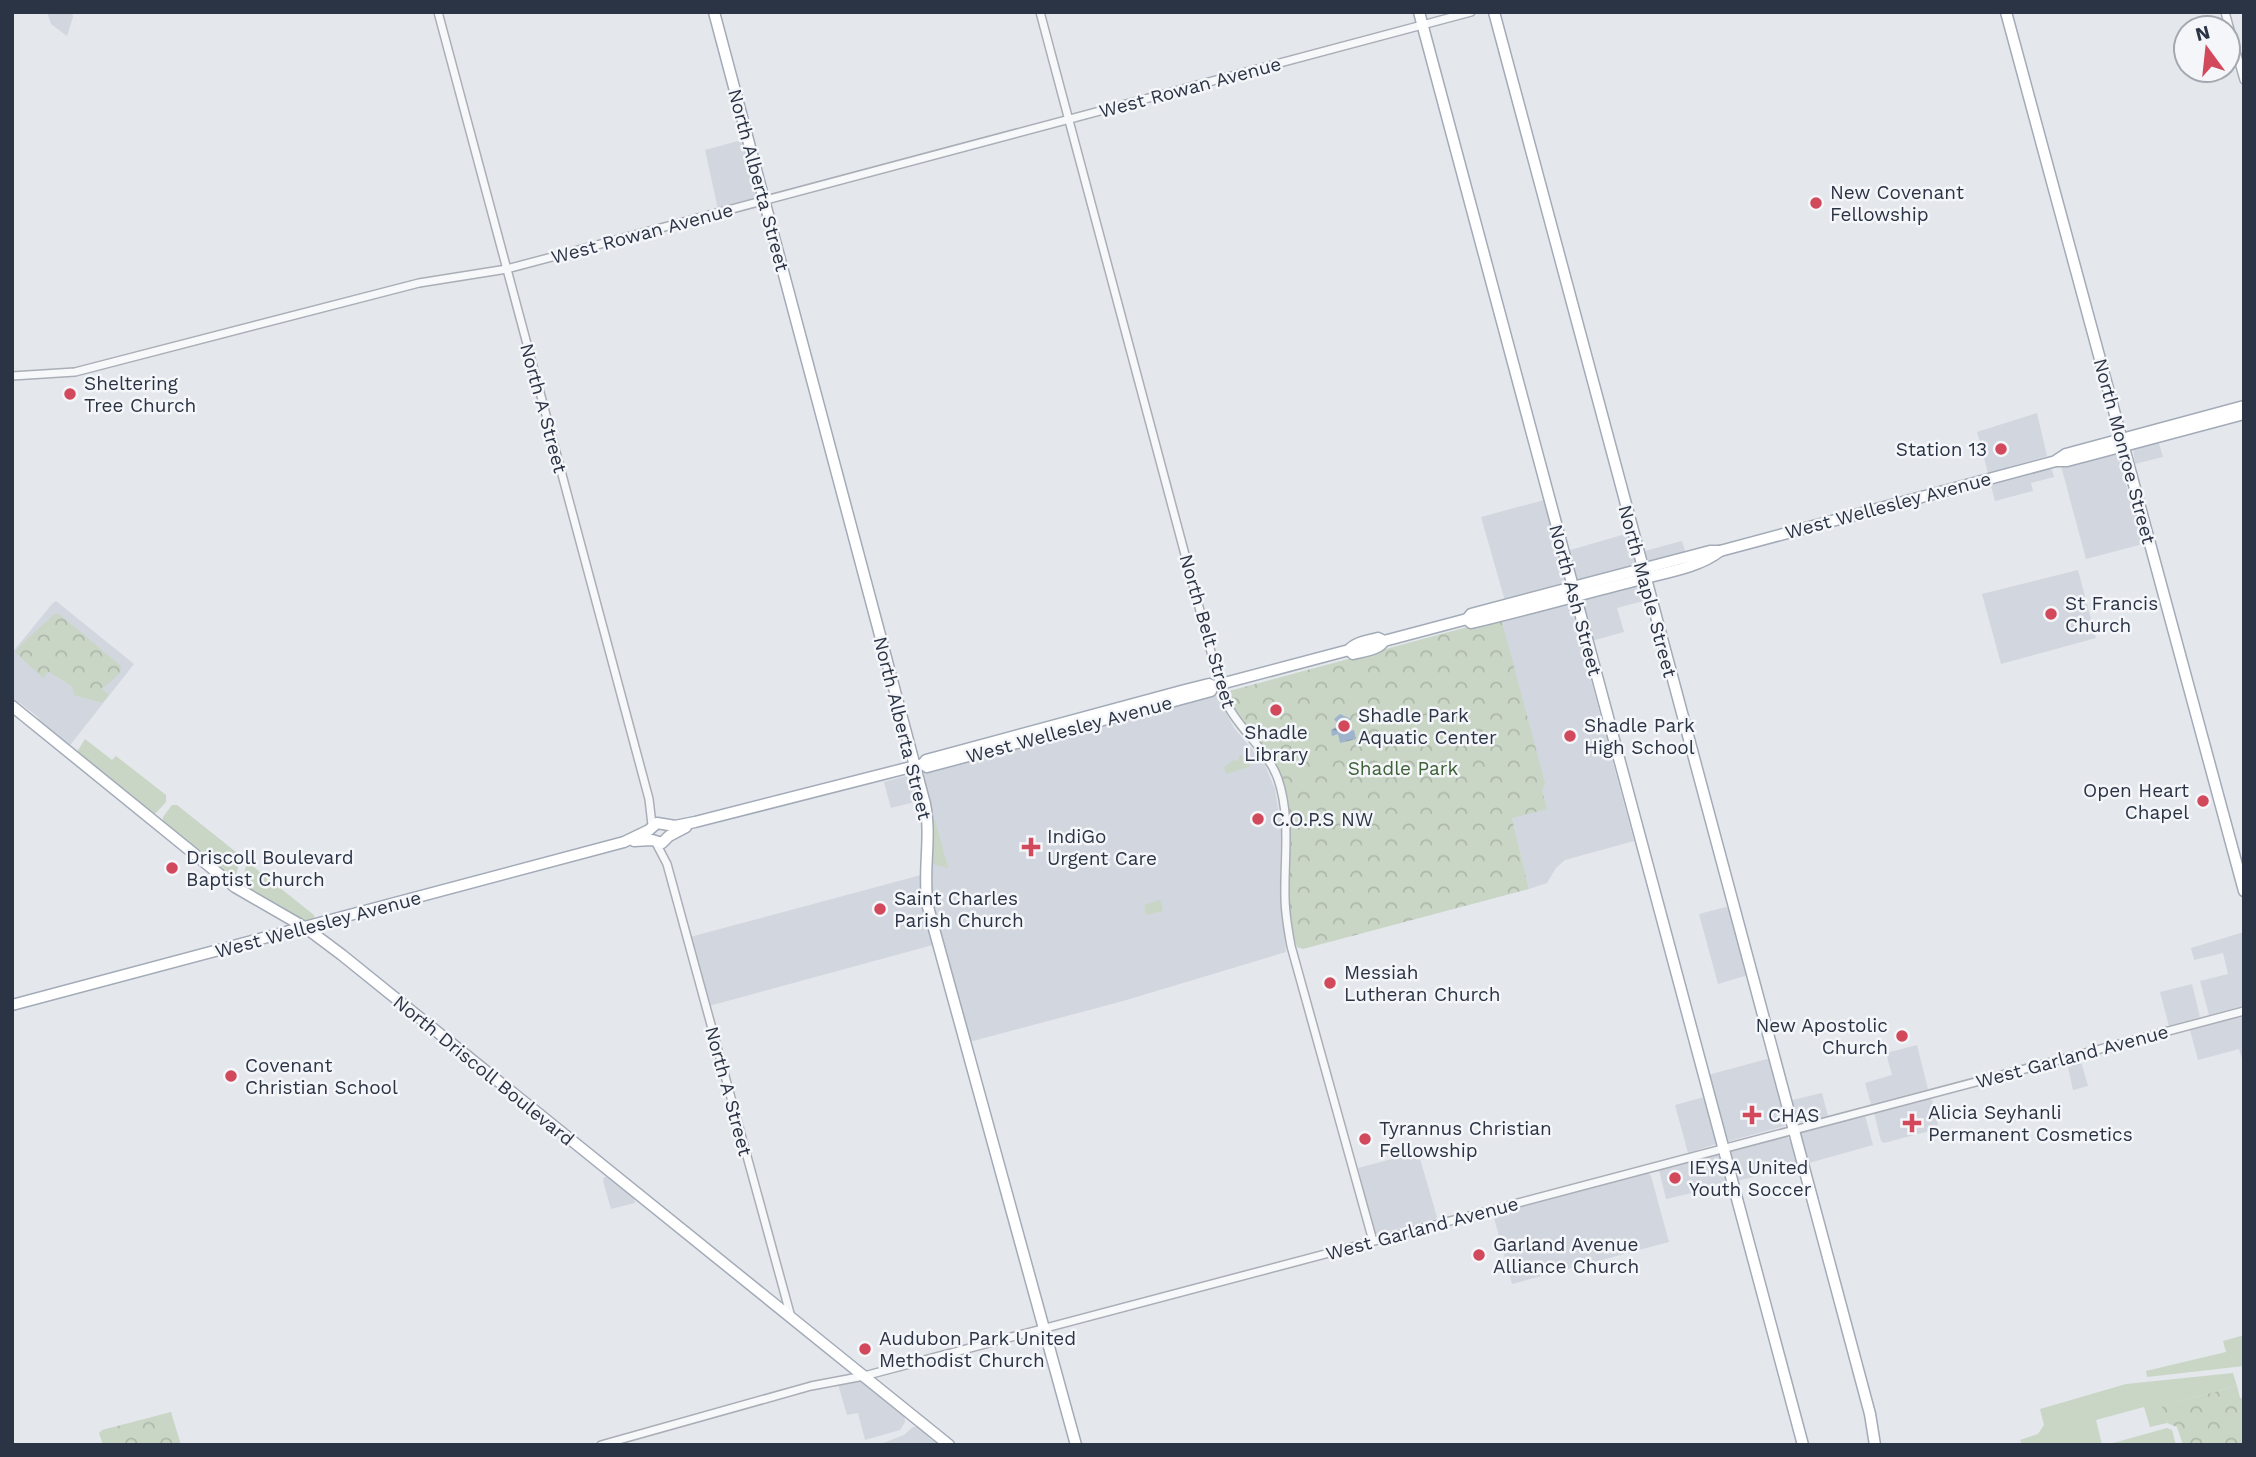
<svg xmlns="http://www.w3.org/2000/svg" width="2256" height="1457" viewBox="0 0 2256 1457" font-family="'Work Sans',sans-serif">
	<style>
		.built { fill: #d2d6de }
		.grass { fill: #c9d6c5 }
		.park { fill: url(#park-crowns) }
		.water { fill: url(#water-waves) }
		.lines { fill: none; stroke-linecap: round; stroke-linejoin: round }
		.minor-casing { stroke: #a9aeb7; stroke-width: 10 }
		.major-casing { stroke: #a3abb8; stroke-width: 13 }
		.minor { stroke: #f7f8fa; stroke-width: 7 }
		.major { stroke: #fff; stroke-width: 10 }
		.poi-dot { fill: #d1495b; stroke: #f4f6f9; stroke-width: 2.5 }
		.labels { text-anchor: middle; stroke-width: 5; stroke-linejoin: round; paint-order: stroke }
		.street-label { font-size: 19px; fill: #2b3445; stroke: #f4f6f9 }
		.poi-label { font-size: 19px; fill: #2b3445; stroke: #f4f6f9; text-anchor: start }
		.park-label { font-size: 19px; fill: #3f6138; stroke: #f4f6f9 }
	</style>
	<defs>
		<pattern id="park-crowns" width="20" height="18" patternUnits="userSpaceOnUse" patternTransform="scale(1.75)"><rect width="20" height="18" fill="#c9d6c5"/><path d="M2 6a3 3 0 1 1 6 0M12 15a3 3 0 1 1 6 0" fill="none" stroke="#adb8ab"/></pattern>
		<pattern id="water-waves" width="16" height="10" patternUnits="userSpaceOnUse" patternTransform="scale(1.75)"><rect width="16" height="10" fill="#9fb4cc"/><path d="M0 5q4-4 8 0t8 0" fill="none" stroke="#8293a7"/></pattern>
	</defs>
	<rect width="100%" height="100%" fill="#e4e7ec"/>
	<g class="built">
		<polygon points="47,12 72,12 73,17 67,36 51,24"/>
		<polygon points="742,140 756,194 752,200 718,209 705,150"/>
		<polygon points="2037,413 2047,456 1988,473 1977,432"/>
		<polygon points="2158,440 2163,457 2135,464 2133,448"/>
		<polygon points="2117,453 2143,544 2086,559 2061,466"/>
		<polygon points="2048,468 2052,470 2054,477 2031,483 2033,491 1995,501 1991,486 1993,482"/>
		<polygon points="1544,500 1566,584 1505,601 1481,517"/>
		<polygon points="1629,533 1636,566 1576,581 1567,551"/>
		<polygon points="1682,541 1686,554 1647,564 1641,552"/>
		<polygon points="2078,570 2096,638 2001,664 1982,594"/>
		<polygon points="1642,584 1647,600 1617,608 1624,632 1591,641 1581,599"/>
		<polygon points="56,601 134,664 71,744 67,746 39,722 38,717 20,703 16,703 12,697 12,653 52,604"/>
		<polygon points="1570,602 1634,841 1565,860 1556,868 1547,883 1529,889 1512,818 1542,791 1501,618"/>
		<polygon points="1213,694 1218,697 1234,728 1264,763 1275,789 1281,827 1280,888 1286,952 1123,1001 973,1041 968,1040 931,904 929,885 933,823 923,778 924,772"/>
		<polygon points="906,776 914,781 919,801 891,808 884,782"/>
		<polygon points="921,875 921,898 933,945 709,1006 690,937"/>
		<polygon points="1726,907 1729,909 1747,973 1745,976 1718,984 1699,914"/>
		<polygon points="2244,932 2244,1006 2209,1015 2200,981 2228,974 2223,953 2194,960 2191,948"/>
		<polygon points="2192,984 2200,1017 2169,1026 2160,992"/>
		<polygon points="2244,1015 2244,1065 2239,1049 2198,1060 2190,1030"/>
		<polygon points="1917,1045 1928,1089 1871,1104 1865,1083 1892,1075 1886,1053"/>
		<polygon points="2080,1058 2088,1086 2073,1090 2067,1062"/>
		<polygon points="1767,1059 1771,1061 1785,1126 1726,1142 1708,1075"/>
		<polygon points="1822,1093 1828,1116 1797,1123 1788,1101"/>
		<polygon points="1704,1097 1716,1144 1688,1153 1675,1105"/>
		<polygon points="1929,1098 1932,1100 1938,1125 1937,1129 1884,1143 1881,1141 1874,1113"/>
		<polygon points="1865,1115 1873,1145 1809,1163 1806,1162 1799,1136 1800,1133"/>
		<polygon points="1785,1136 1790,1139 1797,1163 1795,1167 1737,1181 1729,1151"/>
		<polygon points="1418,1152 1437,1217 1434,1220 1376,1234 1373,1232 1358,1168"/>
		<polygon points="1717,1155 1720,1157 1727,1182 1726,1185 1666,1199 1659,1170"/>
		<polygon points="1648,1173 1651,1176 1669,1242 1512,1284 1493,1214"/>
		<polygon points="604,1177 607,1177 634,1198 635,1203 611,1209 603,1181"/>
		<polygon points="861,1381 904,1415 905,1422 900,1430 865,1440 858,1413 847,1415 838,1384"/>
		<polygon points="913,1427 918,1427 938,1445 878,1445 904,1435"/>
	</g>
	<g class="grass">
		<polygon points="85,739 112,760 116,756 166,795 166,802 156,813 152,813 77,752"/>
		<polygon points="1240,754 1251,766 1226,774 1224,768 1233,760 1238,761"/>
		<polygon points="172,805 177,805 241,856 236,875 230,876 163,822 163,817"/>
		<polygon points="934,820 935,820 948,868 932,864"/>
		<polygon points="247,864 250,864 314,915 315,920 308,922 244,887 241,881"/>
		<polygon points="1160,900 1163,911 1146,915 1144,905"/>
		<polygon points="2244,1335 2244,1366 2147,1377 2146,1371 2226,1352 2223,1341"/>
		<polygon points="2233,1373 2237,1386 2163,1406 2167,1423 2150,1427 2144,1407 2096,1420 2102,1445 2022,1445 2020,1440 2038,1434 2044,1425 2040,1409 2126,1384"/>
		<polygon points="2167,1428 2172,1430 2176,1445 2106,1445"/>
	</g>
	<g class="park">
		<path d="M 54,614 L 59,614 L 121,666 L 120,673 L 102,689 L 109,695 L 102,703 L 74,695 L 72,686 L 51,673 L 48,672 L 43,678 L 15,652 C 27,637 41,628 54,614 Z"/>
		<path d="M 1501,618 L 1545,783 L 1542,791 L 1547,809 L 1512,818 L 1529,889 L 1303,949 L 1297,947 C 1276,891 1304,826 1279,771 C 1269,748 1225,715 1229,691 Z"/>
		<polygon points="2237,1386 2240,1398 2244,1398 2244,1445 2183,1445 2177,1427 2167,1423 2162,1406"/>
		<polygon points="171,1412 181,1445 103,1445 99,1433 102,1430"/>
	</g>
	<polygon class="water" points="1340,714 1351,719 1341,733 1354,730 1356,739 1340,743 1338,734 1332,736 1331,730 1339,726 1334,719"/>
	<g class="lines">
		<g class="minor-casing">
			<g id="minor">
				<polyline points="438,12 649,799 652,825"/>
				<path d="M 1040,12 L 1222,693 C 1235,728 1266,746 1278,779 C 1291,817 1284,858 1285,897 C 1285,914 1288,929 1291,946 L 1373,1241"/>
				<polyline points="2225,12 2244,80"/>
				<polyline points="12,376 75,372 419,283 507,269 1471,12"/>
				<polyline points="656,843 667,864 791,1317"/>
				<polyline points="601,1445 811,1386 864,1376 2244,1011"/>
			</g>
		</g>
		<g class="major-casing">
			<g id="major">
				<path d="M 714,12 L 925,804 C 932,839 922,873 928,907 L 1076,1445"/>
				<polyline points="1419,12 1803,1445"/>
				<polyline points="1494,12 1870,1414 1875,1445"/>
				<polyline points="2006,12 2244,891"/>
				<polyline points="2057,460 2066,454 2244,406"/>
				<path d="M 1467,619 L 1471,623 C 1526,610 1579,595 1634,581 C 1661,573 1697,569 1720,551"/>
				<path d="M 1349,650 L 1353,654 C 1363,651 1379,650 1384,641 L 1467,619 L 1471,614 L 1710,551 L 1720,551 L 2056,461 L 2067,461 L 2090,455 L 2244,414"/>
				<polyline points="12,706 235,887 306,928 342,955 949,1445"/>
				<polyline points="923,764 927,767 1189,697 1211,691 1213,686"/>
				<polyline points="634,841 652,840 662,843 669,836 686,827"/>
				<path d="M 12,1005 L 624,842 L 649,830 L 657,823 L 675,826 L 695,822 L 923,764 L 926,760 L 1185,690 L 1209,684 L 1213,686 L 1349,650 C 1355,642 1368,641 1378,638 L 1384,641"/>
			</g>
		</g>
		<use href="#minor" class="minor"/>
		<use href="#major" class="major"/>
	</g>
	<g class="poi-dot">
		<circle cx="1816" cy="203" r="7"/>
		<circle cx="70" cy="394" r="7"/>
		<circle cx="2001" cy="449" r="7"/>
		<circle cx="2051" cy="614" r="7"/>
		<circle cx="1276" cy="710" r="7"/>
		<circle cx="1344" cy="726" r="7"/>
		<circle cx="1570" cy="736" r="7"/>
		<circle cx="2203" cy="801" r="7"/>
		<circle cx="1258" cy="819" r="7"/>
		<path d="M1027.5 836.5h7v7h7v7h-7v7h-7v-7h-7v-7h7z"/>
		<circle cx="172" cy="868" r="7"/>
		<circle cx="880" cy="909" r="7"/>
		<circle cx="1330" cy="983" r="7"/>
		<circle cx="1902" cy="1036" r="7"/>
		<circle cx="231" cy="1076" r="7"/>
		<path d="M1748.5 1104.5h7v7h7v7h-7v7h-7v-7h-7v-7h7z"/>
		<path d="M1908.5 1112.5h7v7h7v7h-7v7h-7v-7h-7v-7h7z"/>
		<circle cx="1365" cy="1139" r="7"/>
		<circle cx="1675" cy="1178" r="7"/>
		<circle cx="1479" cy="1255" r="7"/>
		<circle cx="865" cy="1349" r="7"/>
	</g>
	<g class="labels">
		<g class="street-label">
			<text transform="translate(1190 87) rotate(-15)" y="7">West Rowan Avenue</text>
			<text transform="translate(759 180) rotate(75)" y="7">North Alberta Street</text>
			<text transform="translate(642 233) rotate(-15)" y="7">West Rowan Avenue</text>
			<text transform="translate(544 408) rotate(75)" y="7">North A Street</text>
			<text transform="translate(2125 451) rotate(75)" y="7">North Monroe Street</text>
			<text transform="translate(1888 505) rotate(-15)" y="7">West Wellesley Avenue</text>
			<text transform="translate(1648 591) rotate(75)" y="7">North Maple Street</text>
			<text transform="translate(1576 600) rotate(75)" y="7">North Ash Street</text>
			<text transform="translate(1208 631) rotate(74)" y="7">North Belt Street</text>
			<text transform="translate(903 728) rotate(76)" y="7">North Alberta Street</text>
			<text transform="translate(1069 729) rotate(-15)" y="7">West Wellesley Avenue</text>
			<text transform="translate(318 924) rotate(-15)" y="7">West Wellesley Avenue</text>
			<text transform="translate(2072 1056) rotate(-15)" y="7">West Garland Avenue</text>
			<text transform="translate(484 1070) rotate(39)" y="7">North Driscoll Boulevard</text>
			<text transform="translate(729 1091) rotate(75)" y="7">North A Street</text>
			<text transform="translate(1422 1228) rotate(-15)" y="7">West Garland Avenue</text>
		</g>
		<g class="poi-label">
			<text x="1830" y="199">New Covenant<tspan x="1830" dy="22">Fellowship</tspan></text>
			<text x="84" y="390">Sheltering<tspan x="84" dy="22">Tree Church</tspan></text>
			<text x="1987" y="456" text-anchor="end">Station 13</text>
			<text x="2065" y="610">St Francis<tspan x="2065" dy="22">Church</tspan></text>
			<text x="1358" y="722">Shadle Park<tspan x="1358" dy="22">Aquatic Center</tspan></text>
			<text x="1584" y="732">Shadle Park<tspan x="1584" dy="22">High School</tspan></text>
			<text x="1276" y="739" text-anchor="middle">Shadle<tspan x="1276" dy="22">Library</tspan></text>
			<text x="2189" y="797" text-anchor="end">Open Heart<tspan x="2189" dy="22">Chapel</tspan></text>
			<text x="1272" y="826">C.O.P.S NW</text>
			<text x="1047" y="843">IndiGo<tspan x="1047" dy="22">Urgent Care</tspan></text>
			<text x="186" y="864">Driscoll Boulevard<tspan x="186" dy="22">Baptist Church</tspan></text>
			<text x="894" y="905">Saint Charles<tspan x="894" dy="22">Parish Church</tspan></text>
			<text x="1344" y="979">Messiah<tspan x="1344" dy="22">Lutheran Church</tspan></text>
			<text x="1888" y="1032" text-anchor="end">New Apostolic<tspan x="1888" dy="22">Church</tspan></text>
			<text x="245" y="1072">Covenant<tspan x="245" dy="22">Christian School</tspan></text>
			<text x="1928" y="1119">Alicia Seyhanli<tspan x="1928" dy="22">Permanent Cosmetics</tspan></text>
			<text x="1768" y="1122">CHAS</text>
			<text x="1379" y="1135">Tyrannus Christian<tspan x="1379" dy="22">Fellowship</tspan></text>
			<text x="1689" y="1174">IEYSA United<tspan x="1689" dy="22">Youth Soccer</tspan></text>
			<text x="1493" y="1251">Garland Avenue<tspan x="1493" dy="22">Alliance Church</tspan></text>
			<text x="879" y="1345">Audubon Park United<tspan x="879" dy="22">Methodist Church</tspan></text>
		</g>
		<g class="park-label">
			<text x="1403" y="775">Shadle Park</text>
		</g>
	</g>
	<rect width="2256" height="1457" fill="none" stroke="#2b3445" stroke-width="28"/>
	<g transform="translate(2207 49) rotate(345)"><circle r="33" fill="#f4f6f9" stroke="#a4a8b1" stroke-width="2"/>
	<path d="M0-5L12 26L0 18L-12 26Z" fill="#d1495b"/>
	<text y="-10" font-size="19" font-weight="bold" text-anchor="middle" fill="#2b3445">N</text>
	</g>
</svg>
